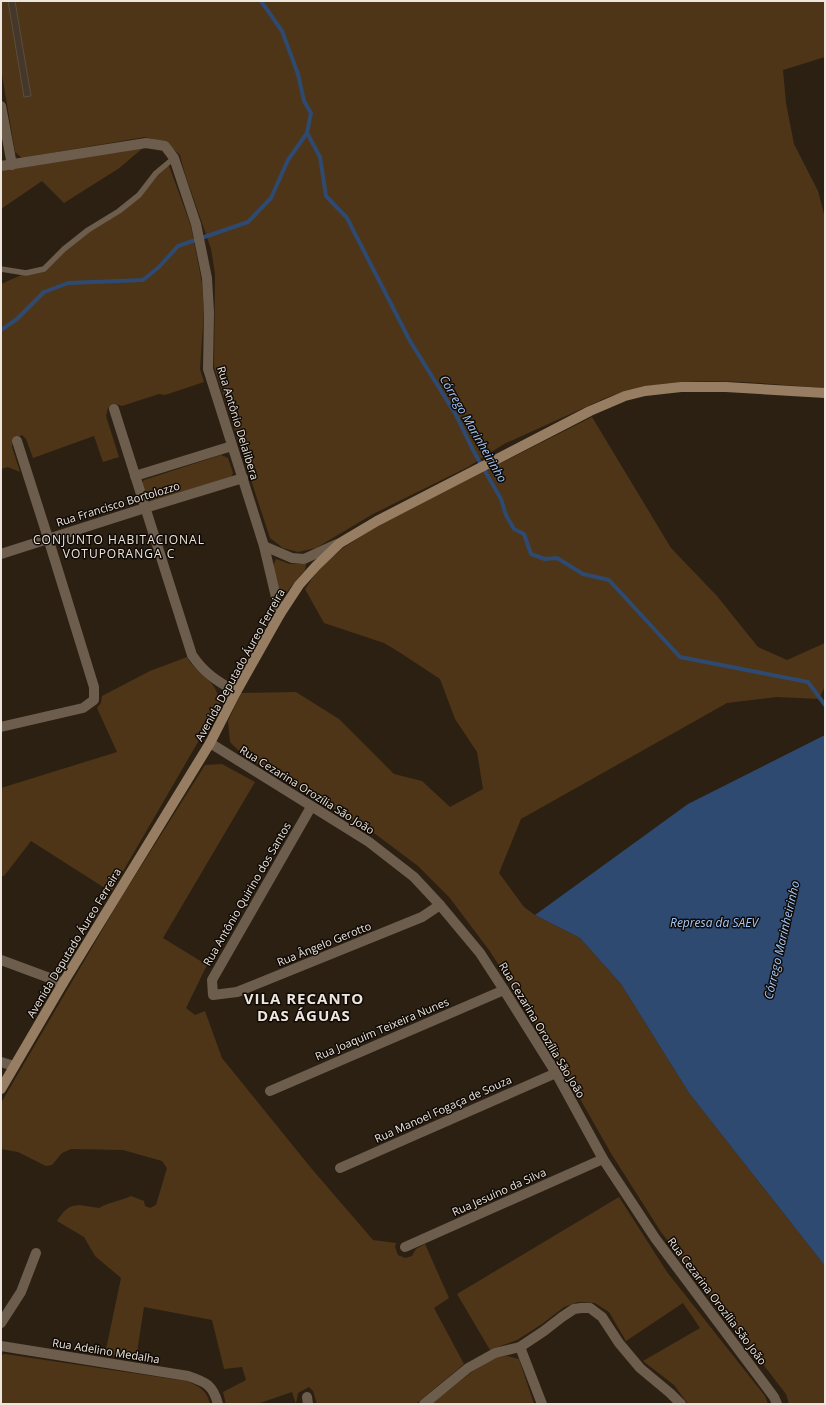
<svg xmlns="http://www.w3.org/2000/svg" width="826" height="1405" viewBox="0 0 826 1405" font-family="'Open Sans',sans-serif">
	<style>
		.green { fill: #4e3517 }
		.water { fill: #2e4a70 }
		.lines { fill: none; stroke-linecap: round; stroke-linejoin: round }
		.stream { stroke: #2e4a70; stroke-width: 4 }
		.building { fill: #45382b; stroke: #5a4d3e }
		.lane { stroke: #6d5d4d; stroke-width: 5.5 }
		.street { stroke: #6d5d4d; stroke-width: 10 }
		.secondary { stroke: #977e63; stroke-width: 10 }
		.labels { text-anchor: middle; stroke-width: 3; stroke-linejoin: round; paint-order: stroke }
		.street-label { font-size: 11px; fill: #eee6de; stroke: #100b06 }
		.water-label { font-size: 12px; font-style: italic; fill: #a4c8fb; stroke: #100b06 }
		.neighbourhood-label { font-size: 12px; letter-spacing: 1px; fill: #eee6de; stroke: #100b06 }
		.district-label { font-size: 15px; font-weight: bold; letter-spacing: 1px; fill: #eee6de; stroke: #100b06 }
	</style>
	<rect width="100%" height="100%" fill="#2c2013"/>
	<g class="green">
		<path d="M 1,1 L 825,1 L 825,57 L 783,70 L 786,103 L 794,144 L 818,191 L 825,218 L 825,388 C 753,383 677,372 608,397 L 504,444 L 468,467 L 373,514 L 316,548 L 298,552 L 283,548 L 270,538 L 214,367 L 215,274 L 211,249 L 185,174 L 180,155 L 166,143 L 145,137 L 22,158 L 15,152 L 1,69 Z"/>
		<polygon points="143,148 118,169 64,203 42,181 1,209 1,170"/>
		<polygon points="168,163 191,226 202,283 204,311 200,369 204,382 165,395 159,394 122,406 116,404 108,408 106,416 119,457 103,462 94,436 33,458 26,439 22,435 13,439 12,447 20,472 8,467 1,469 1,284 26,273 44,269 64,249 119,211"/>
		<polygon points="592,417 671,548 717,596 758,647 787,660 825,643 825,686 819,699 777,697 727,703 521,819 499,873 524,907 535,915 580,938 621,984 689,1093 825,1266 825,1404 789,1404 786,1394 661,1232 612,1155 563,1069 513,987 489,950 449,897 418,866 374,833 243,755 230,742 228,721 241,693 296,692 339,719 394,774 422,781 450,807 483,789 477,752 455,719 440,679 399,652 384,643 324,623 305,589 320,567 343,548 378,525"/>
		<polygon points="221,455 228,458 233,473 231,477 152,501 146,499 142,483 144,480"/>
		<polygon points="276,559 290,564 306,564 305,570 280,600 273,566"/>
		<path d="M 187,657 C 199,678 216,677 220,704 L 111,892 L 31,841 L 4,876 L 1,876 L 1,788 L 117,752 L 97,708 L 101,703 L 102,696 L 150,671 Z"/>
		<path d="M 222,764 L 255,782 L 163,938 L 207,965 L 186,1008 L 195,1015 L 205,1011 L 222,1058 L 311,1168 L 373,1240 L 396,1243 L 395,1247 L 398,1255 L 405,1258 L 412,1256 L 416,1249 L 425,1244 L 449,1298 L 434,1308 L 464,1364 L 416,1404 L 317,1404 L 313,1391 L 309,1387 L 298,1393 L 296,1404 L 292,1392 L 257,1404 L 226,1404 L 223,1392 L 246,1380 L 242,1367 L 224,1369 L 212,1320 L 144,1307 L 136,1359 L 105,1354 L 121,1278 L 95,1256 L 84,1237 L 57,1221 C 70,1200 77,1205 99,1208 C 109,1202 120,1201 131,1196 L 144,1201 L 145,1206 L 150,1208 L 156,1205 L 167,1168 L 162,1161 L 123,1150 L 71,1149 L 62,1153 L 52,1165 L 46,1166 L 18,1152 L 1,1149 L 1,1103 L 121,898 L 205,765 Z"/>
		<polygon points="619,1197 667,1272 765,1396 768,1404 688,1404 674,1385 643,1361 700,1328 683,1303 626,1341 609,1312 595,1303 578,1302 564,1307 542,1324 517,1340 490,1350 457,1294"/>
		<path d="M 5,1354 L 186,1381 C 199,1386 207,1390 210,1404 L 1,1404 L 1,1355 Z"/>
		<polygon points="507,1356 519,1359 534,1404 431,1404 454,1386 473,1371 495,1357"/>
	</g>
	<polygon class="water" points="825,735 825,1266 689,1093 621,984 580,938 535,915 688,804"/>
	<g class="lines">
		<g class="stream">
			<polyline points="261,1 282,31 298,74 304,101 311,113 307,133 320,157 326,196 347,218 410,341 456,415 474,452 501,499 506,515 514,529 524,534 531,554 545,559 557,558 583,574 609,580 680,657 808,682 825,705"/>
			<polyline points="1,330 17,319 44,292 68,283 143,280 159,267 178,246 248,222 271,198 288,160 307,133"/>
		</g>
	</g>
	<polygon class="building" points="8,1 15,1 31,96 24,97"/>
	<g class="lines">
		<polyline class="lane" points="1,269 26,273 44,269 64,249 88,230 119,211 139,195 156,173 174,158"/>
		<g class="street">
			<polyline points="1,106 12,165"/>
			<polyline points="1,166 146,143 165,146 174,158 196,224 207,278 209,312 208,369 264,546 280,614"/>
			<path d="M 114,409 L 192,655 C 204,673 217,681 236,692"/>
			<polyline points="135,476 232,446"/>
			<polyline points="264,546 292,558 304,559 337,544"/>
			<polyline points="1,554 145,508 243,478"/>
			<polyline points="1,727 83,708 94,700 94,687 48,538 17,441"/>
			<polyline points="210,743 369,842 414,877 440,905 480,953 504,990 556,1073 603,1159 655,1238 774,1397 777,1404"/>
			<polyline points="311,807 212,980 213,995 237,992 422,917 440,905"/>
			<polyline points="1,960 63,983"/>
			<polyline points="1,1062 14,1066"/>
			<polyline points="270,1091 504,990"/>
			<polyline points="340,1168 556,1073"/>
			<polyline points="405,1247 603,1159"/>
			<polyline points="1,1323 21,1292 36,1253"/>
			<path d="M 1,1346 L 188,1376 C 206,1382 213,1385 218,1404"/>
			<polyline points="520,1347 542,1404"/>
			<polyline points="307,1397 308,1404"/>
			<polyline points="424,1404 468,1368 495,1353 520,1347 544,1331 562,1317 574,1309 581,1308 590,1308 602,1317 619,1343 640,1368 670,1393 681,1404"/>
		</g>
		<polyline class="secondary" points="1,1089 63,983 210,743 236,692 280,614 299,585 316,566 340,543 377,521 590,411 625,396 645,391 681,387 726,387 825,393"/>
	</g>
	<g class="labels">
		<g class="street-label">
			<text transform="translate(238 423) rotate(73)" y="4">Rua Antônio Delalibera</text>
			<text transform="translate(118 504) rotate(-17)" y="4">Rua Francisco Bortolozzo</text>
			<text transform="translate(240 665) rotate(-61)" y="4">Avenida Deputado Áureo Ferreira</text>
			<text transform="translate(307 790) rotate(32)" y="4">Rua Cezarina Orozília São João</text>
			<text transform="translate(247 894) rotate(-60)" y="4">Rua Antônio Quirino dos Santos</text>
			<text transform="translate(74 943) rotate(-59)" y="4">Avenida Deputado Áureo Ferreira</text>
			<text transform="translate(324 944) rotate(-22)" y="4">Rua Ângelo Gerotto</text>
			<text transform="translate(382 1029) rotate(-23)" y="4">Rua Joaquim Teixeira Nunes</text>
			<text transform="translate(542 1030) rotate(59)" y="4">Rua Cezarina Orozília São João</text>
			<text transform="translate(443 1109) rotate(-24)" y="4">Rua Manoel Fogaça de Souza</text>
			<text transform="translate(499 1192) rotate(-24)" y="4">Rua Jesuíno da Silva</text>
			<text transform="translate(717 1301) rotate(53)" y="4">Rua Cezarina Orozília São João</text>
			<text transform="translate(106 1351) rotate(9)" y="4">Rua Adelino Medalha</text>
		</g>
		<g class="water-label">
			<text transform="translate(473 429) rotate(60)" y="4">Córrego Marinheirinho</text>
			<text x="714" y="927">Represa da SAEV</text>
			<text transform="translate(782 940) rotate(-77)" y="4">Córrego Marinheirinho</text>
		</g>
		<g class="neighbourhood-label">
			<text x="119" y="544">CONJUNTO HABITACIONAL<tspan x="119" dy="14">VOTUPORANGA C</tspan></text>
		</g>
		<g class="district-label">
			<text x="304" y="1004">VILA RECANTO<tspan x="304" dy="17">DAS ÁGUAS</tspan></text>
		</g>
	</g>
	<rect width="826" height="1405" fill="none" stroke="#eee6de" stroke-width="4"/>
</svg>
